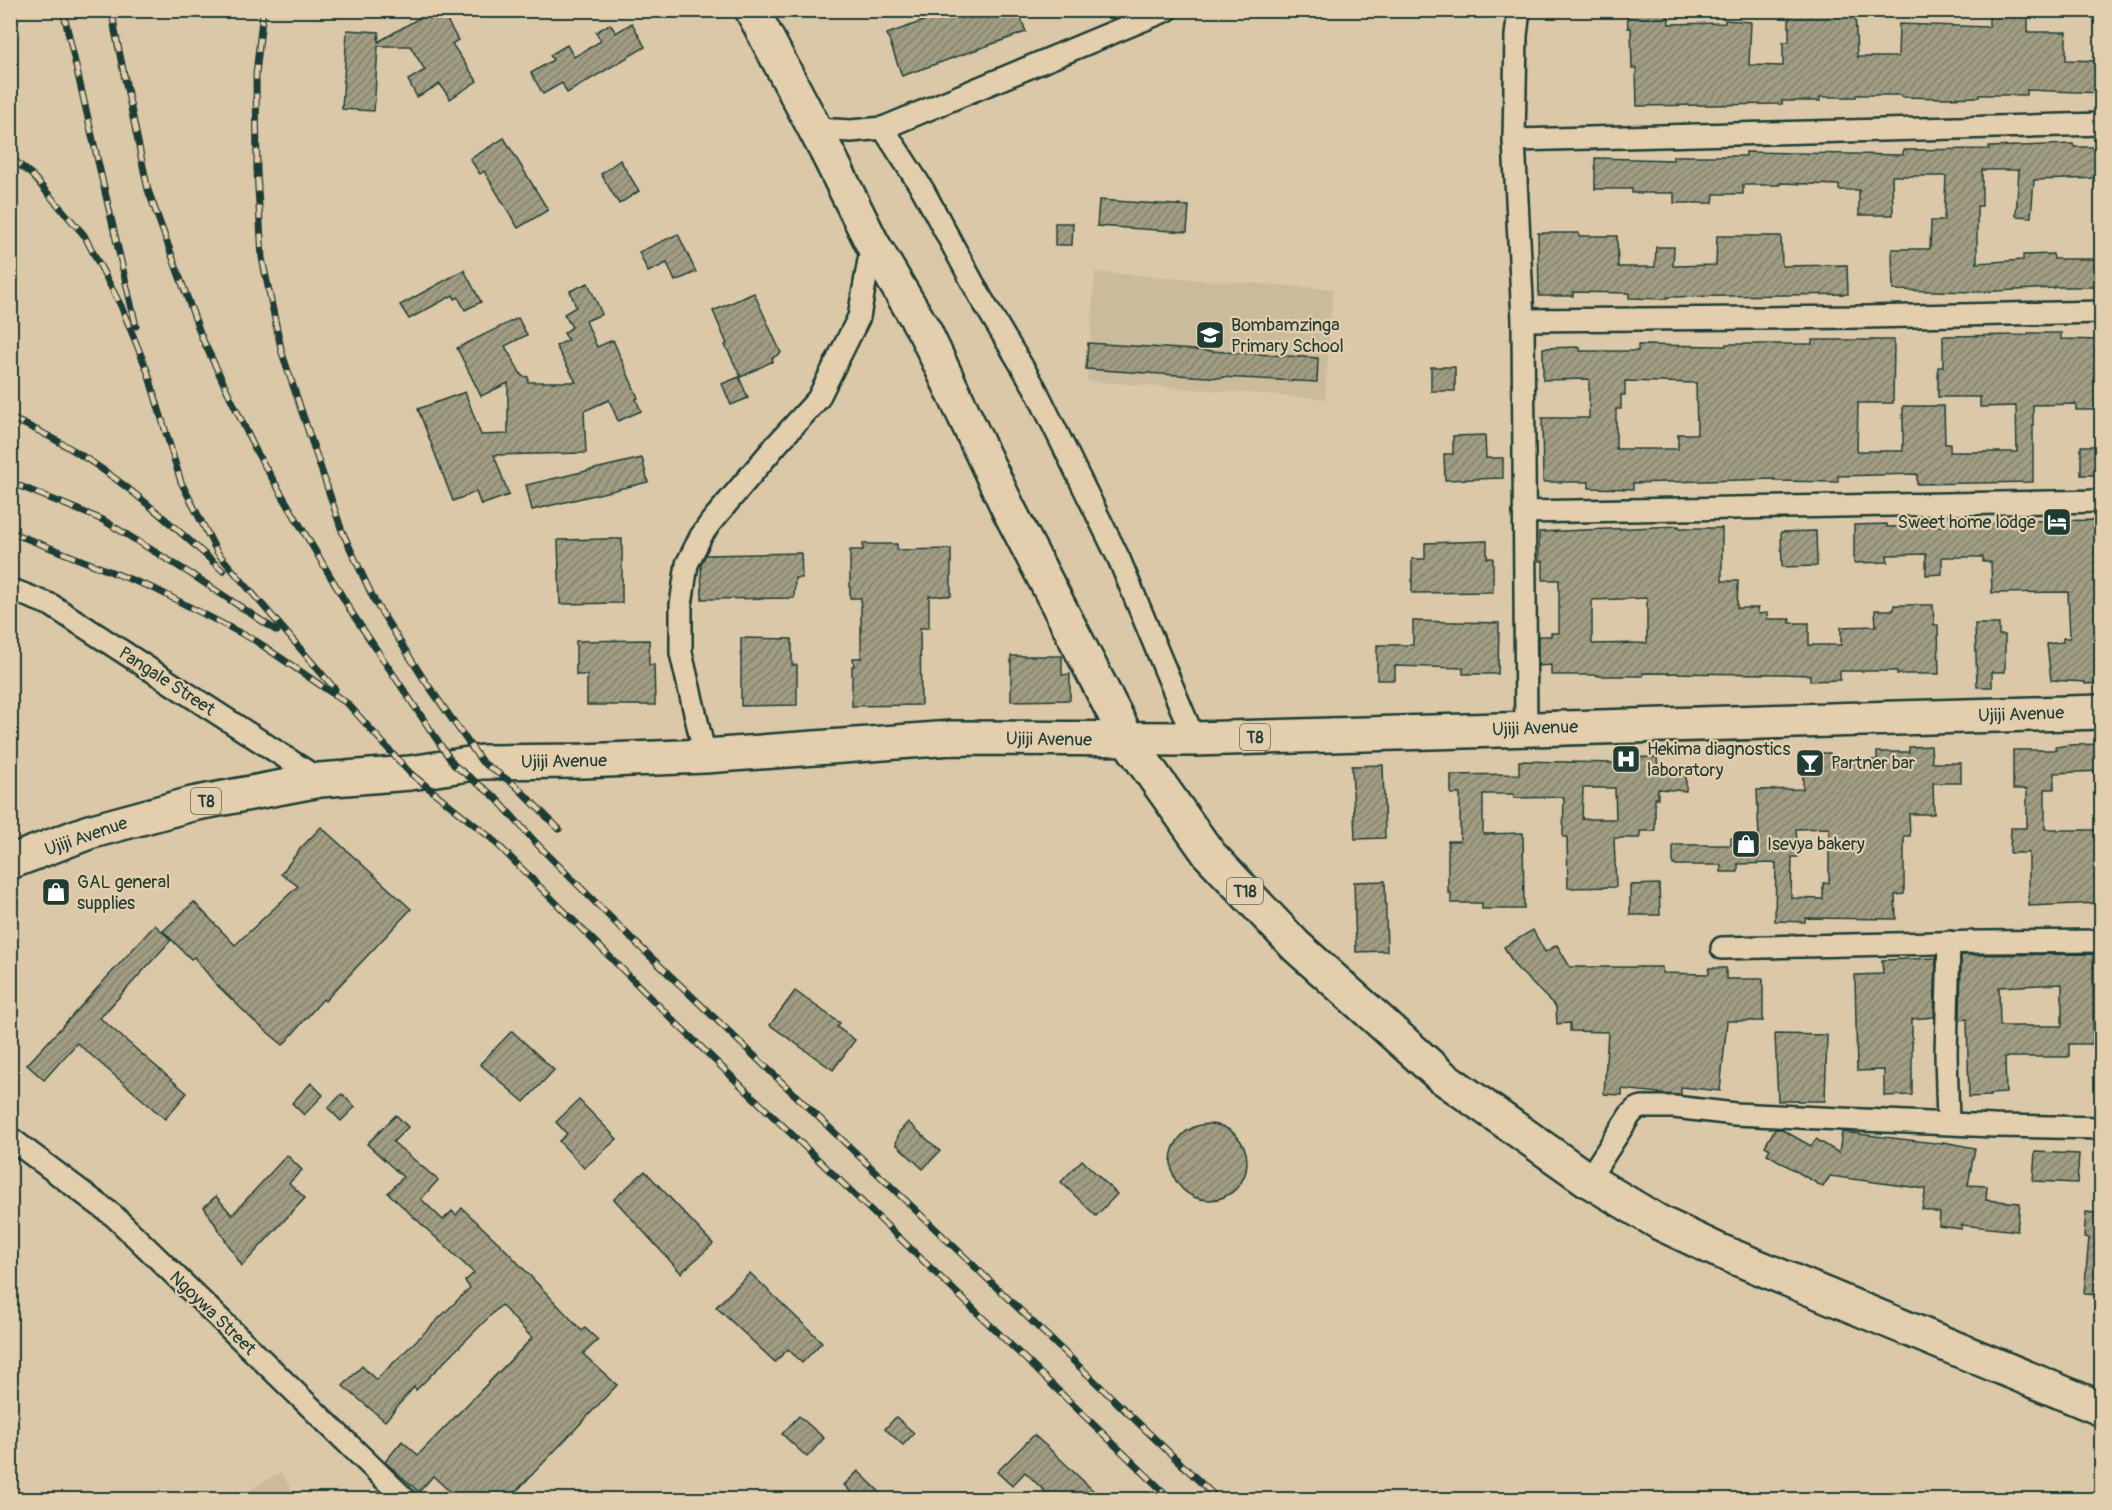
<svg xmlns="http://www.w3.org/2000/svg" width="2112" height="1510" viewBox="0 0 2112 1510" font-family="Pangolin,sans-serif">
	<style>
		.built { fill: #cabb9d }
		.building { fill: url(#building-hatch); stroke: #1f3d34; stroke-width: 1.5; fill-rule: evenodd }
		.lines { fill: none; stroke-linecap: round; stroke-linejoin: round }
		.minor-casing { stroke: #1f3d34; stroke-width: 26 }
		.trunk-casing { stroke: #1f3d34; stroke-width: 38 }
		.minor { stroke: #e3cead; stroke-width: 21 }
		.trunk { stroke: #e3cead; stroke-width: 33 }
		.rail-casing { stroke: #1f3d34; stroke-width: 7 }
		.rail { stroke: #e3cead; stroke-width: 4.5; stroke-dasharray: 14; stroke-linecap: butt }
		.labels { text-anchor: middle; stroke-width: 4.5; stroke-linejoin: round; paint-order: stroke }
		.shield { fill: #e3cead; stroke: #5a6858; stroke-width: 1.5 }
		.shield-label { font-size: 16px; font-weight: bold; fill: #1f3d34 }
		.poi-label { font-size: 18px; fill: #1f3d34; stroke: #e3cead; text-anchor: start }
		.street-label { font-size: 18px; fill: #1f3d34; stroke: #e3cead }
	</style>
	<defs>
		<pattern id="building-hatch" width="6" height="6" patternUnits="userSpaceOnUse" patternTransform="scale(1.5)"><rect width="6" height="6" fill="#a19d84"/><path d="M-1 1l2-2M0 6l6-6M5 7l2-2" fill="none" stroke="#83816d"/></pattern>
	</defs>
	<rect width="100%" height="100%" fill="#dbc8a8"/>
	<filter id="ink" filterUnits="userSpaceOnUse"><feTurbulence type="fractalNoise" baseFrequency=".0167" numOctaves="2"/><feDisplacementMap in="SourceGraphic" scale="12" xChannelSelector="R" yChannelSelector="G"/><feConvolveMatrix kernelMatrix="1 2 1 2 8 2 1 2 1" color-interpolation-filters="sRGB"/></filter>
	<g filter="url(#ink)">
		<g class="built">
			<polygon points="1095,272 1333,289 1325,399 1087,381"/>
			<polygon points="281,1472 297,1499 233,1499"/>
		</g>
		<g class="building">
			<polygon points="433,10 441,10 458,40 452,44 477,81 450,99 440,84 417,97 408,80 425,70 410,46 378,46 374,111 342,109 347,30 379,32 378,42"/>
			<polygon points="954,10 1018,10 1026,32 902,76 887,34"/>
			<polygon points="1627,10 1668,10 1669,24 1725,23 1725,20 1751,22 1749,65 1783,66 1783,42 1789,42 1789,10 1855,10 1857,57 1898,57 1899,24 1989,27 1989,10 2028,10 2028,32 2066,32 2066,60 2102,61 2102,93 2027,90 2027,95 1979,95 1979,97 1945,98 1901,97 1901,95 1856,95 1856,97 1820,97 1820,101 1782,101 1782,104 1637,106 1636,68 1632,69 1631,28 1628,28"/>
			<polygon points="632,23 645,47 567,93 562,83 543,94 531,73 553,60 550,55 567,45 574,57 601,41 596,32 610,24 616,33"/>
			<polygon points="504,138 548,210 518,228 484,171 480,174 470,159"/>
			<polygon points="2073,144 2074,147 2102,147 2102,178 2034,180 2031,217 2016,216 2019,170 1982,170 1982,206 1977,206 1977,263 2023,260 2023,255 2053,254 2054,259 2102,259 2102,287 2054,287 2054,288 1976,292 1893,290 1892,249 1930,249 1931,221 1944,221 1946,176 1892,176 1893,215 1859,215 1859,190 1839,190 1839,185 1780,183 1780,185 1743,185 1743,194 1714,194 1713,203 1674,203 1674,193 1632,193 1632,189 1595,189 1595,158 1673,160 1673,156 1746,156 1746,152 1903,155 1903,150 1989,149 1989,147"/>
			<polygon points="620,160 639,191 619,204 601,174"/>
			<polygon points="1099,200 1189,206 1187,232 1097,226"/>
			<polygon points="1055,223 1073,223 1072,245 1055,245"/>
			<polygon points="1538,233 1579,233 1579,236 1617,236 1618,267 1655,267 1656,247 1674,247 1673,266 1716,265 1717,236 1781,236 1782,266 1847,265 1848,294 1667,297 1667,299 1629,298 1629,293 1573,292 1573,296 1539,296"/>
			<polygon points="678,234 696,272 675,281 667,263 648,272 639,252"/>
			<polygon points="464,270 481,302 465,310 458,297 455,299 453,295 409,319 400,305"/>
			<polygon points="588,283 602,314 586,321 597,347 613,340 638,398 636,399 641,411 618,421 609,400 584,411 586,453 494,455 509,495 481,505 476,492 453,501 418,409 465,392 481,435 508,434 508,383 481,396 457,348 518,318 527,335 505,346 522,376 528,377 528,382 576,382 556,346 568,340 564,333 572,327 564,314 576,307 570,291"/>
			<polygon points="754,293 781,353 772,358 773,361 741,377 725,345 727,344 713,311"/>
			<path d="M 2028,333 L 2061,333 L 2061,339 L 2102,340 L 2102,410 L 2076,410 L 2076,404 L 2033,405 L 2033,482 L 1917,484 L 1917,474 L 1838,476 L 1838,482 L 1775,481 L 1775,479 L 1633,483 L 1633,489 L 1589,488 L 1589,482 L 1543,482 L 1542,418 L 1589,418 L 1589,379 L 1543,380 L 1543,348 L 1580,347 L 1580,351 L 1638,351 L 1638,345 L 1726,346 L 1726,344 L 1812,344 L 1812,340 L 1894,340 L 1893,403 L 1858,403 L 1857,451 L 1903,451 L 1903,406 L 1944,406 L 1945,444 L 1950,444 L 1950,452 L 2017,452 L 2016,406 L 1980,407 L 1980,397 L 1938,397 L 1938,367 L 1943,367 L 1943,336 L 2028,335 ZM 1625,381 L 1696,383 L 1697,434 L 1678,434 L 1678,449 L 1616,449 L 1616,409 L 1621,409 L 1621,395 L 1625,395 Z"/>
			<polygon points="1088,343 1318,358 1317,382 1222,377 1222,378 1086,369"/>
			<rect x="1431" y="367" width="24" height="24"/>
			<polygon points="739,377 748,398 731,405 722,384"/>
			<polygon points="1485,435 1486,458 1503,458 1503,478 1445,480 1444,454 1453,454 1453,436"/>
			<rect x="2081" y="446" width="21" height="29"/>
			<polygon points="642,458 648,482 532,510 526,485"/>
			<polygon points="2102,520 2102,585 2097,585 2098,637 2102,637 2102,683 2085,684 2085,682 2051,680 2047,644 2063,642 2063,638 2070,638 2068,592 1992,593 1991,562 1983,562 1983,557 1942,557 1942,574 1926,575 1926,554 1887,555 1888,562 1854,563 1854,525 1887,524 1887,527 1943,526 1943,524 2028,523 2028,521"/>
			<path d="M 1679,526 L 1679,528 L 1722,528 L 1722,581 L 1738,581 L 1737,608 L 1758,608 L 1758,614 L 1767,613 L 1767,619 L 1790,619 L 1790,623 L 1809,623 L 1809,645 L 1841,645 L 1841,627 L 1876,626 L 1875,610 L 1894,610 L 1894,605 L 1933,605 L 1934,625 L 1938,625 L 1939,674 L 1897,674 L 1897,671 L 1840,671 L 1840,680 L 1810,681 L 1810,675 L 1781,674 L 1643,673 L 1643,676 L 1598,676 L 1598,675 L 1551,675 L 1551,665 L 1538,666 L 1538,636 L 1551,636 L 1551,633 L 1559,633 L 1559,580 L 1543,580 L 1543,561 L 1539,561 L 1539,532 ZM 1647,598 L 1647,643 L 1592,644 L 1592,600 Z"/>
			<polygon points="1816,531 1817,566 1782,567 1781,532"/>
			<polygon points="606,539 622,539 622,603 560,604 558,540"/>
			<polygon points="1487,541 1487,558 1493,558 1493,592 1412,593 1412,559 1425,559 1425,543"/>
			<polygon points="863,544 897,544 897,550 951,549 951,596 929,596 929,628 920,628 921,705 852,706 852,666 854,666 853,658 861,658 861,598 850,598 850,550 863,550"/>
			<polygon points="801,553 802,578 795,578 794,598 702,599 701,564 706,555"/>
			<polygon points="1413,621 1499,623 1498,674 1463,674 1463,668 1395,666 1395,680 1377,680 1377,645 1413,645"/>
			<polygon points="1975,624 1999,624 1999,635 2005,635 2005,672 1992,672 1992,687 1977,687"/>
			<polygon points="741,638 792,639 792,665 797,665 797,705 741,706"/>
			<polygon points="649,640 649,665 654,665 655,705 587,705 587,675 576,675 576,641"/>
			<polygon points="1011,656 1062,656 1062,675 1070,674 1070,700 1011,701"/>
			<polygon points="2102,744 2102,771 2054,773 2054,789 2045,789 2045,829 2057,829 2057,830 2101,830 2100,903 2029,906 2029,853 2010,853 2011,828 2027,828 2027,789 2013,789 2013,750 2056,750 2055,747 2069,745"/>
			<path d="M 1931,746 L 1932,763 L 1961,763 L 1961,783 L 1933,783 L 1934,814 L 1909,814 L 1910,836 L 1904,836 L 1904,894 L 1895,895 L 1896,919 L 1805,918 L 1805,922 L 1775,921 L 1776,863 L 1738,864 L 1738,872 L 1721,872 L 1721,865 L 1673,865 L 1673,845 L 1731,845 L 1731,838 L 1759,838 L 1757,790 L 1803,789 L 1803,753 L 1830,753 L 1831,764 L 1866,762 L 1866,760 L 1877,760 L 1877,752 L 1909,752 L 1909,747 ZM 1829,828 L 1829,883 L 1823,883 L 1823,899 L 1791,898 L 1792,857 L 1798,857 L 1796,829 Z"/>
			<path d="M 1657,757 L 1658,771 L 1686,772 L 1686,791 L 1658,789 L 1658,798 L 1655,798 L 1655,831 L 1640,831 L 1640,838 L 1614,838 L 1616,887 L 1568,888 L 1567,837 L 1563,837 L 1564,797 L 1514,798 L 1514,794 L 1483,794 L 1483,834 L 1523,833 L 1524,909 L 1482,909 L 1482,903 L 1451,903 L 1451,893 L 1448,893 L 1448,841 L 1460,841 L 1460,794 L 1451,794 L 1451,775 L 1519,774 L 1519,761 L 1614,763 L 1614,758 ZM 1583,788 L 1615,788 L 1616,819 L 1582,819 Z"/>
			<polygon points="1383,765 1385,838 1355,839 1352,766"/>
			<polygon points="321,827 411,909 325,1001 323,999 283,1045 254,1021 216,984 194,957 191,959 163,931 194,902 235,945 298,886 281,874 300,849"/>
			<polygon points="1385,881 1387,951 1356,952 1354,882"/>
			<polygon points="1659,884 1660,915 1630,915 1630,885"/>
			<polygon points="155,925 171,940 100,1018 187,1093 165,1119 77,1043 44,1080 27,1065"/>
			<polygon points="1533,930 1545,952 1557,945 1570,967 1662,967 1662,973 1709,974 1709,968 1726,968 1726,979 1763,979 1763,1021 1727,1021 1720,1091 1681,1087 1681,1095 1658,1094 1659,1093 1622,1089 1622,1095 1604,1094 1608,1032 1570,1031 1570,1023 1557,1024 1556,1007 1515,966 1504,947"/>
			<path d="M 2093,954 L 2093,1044 L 2069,1044 L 2069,1057 L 2005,1057 L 2006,1093 L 1990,1094 L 1990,1096 L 1969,1097 L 1967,1019 L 1960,1020 L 1961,955 ZM 2062,984 L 2062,1026 L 2000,1026 L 1999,987 Z"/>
			<polygon points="1936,958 1934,1017 1912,1019 1912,1095 1884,1096 1884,1070 1857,1071 1855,975 1883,974 1882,960"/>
			<polygon points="795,991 840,1023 837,1027 855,1040 833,1070 770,1025"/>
			<polygon points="512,1031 554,1070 524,1102 480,1064"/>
			<polygon points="1775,1034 1827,1035 1825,1101 1778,1101"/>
			<polygon points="311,1083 323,1095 304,1115 292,1103"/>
			<polygon points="342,1094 355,1107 341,1121 328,1108"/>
			<polygon points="579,1100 617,1139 584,1168 559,1141 567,1134 556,1122"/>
			<polygon points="396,1115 408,1127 393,1142 438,1180 421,1199 443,1220 452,1211 456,1215 462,1208 502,1246 582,1331 585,1328 598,1340 583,1354 617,1385 508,1500 459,1500 433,1476 419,1492 385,1462 402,1441 418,1455 532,1338 501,1305 416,1390 414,1387 385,1421 343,1386 362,1366 376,1380 470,1288 465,1281 474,1273 388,1193 403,1177 367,1144"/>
			<polygon points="908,1122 940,1151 923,1169 896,1144 899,1132"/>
			<circle cx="1209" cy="1162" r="38"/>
			<polygon points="1775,1129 1781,1129 1811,1146 1816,1139 1839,1153 1842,1132 1943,1144 1943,1142 1975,1148 1968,1185 1987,1186 1986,1200 2020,1203 2017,1231 1962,1225 1961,1229 1939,1226 1940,1213 1922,1209 1926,1189 1830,1176 1823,1187 1767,1154 1770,1149 1765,1146"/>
			<polygon points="2035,1152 2079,1154 2077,1183 2033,1181"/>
			<polygon points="287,1155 302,1170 289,1183 305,1198 242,1266 204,1207 216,1196 232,1215"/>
			<polygon points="1082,1160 1117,1194 1096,1216 1061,1182"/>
			<polygon points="645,1171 713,1244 681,1273 614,1199"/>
			<polygon points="2086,1212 2102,1214 2102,1295 2084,1294 2089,1238 2084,1237"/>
			<polygon points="750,1273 822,1342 802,1363 788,1349 775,1362 716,1307"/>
			<polygon points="799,1416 824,1438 807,1457 782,1434"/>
			<polygon points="896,1417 914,1433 903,1445 885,1429"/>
			<polygon points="1034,1435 1054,1453 1103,1500 1054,1500 1025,1472 1012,1486 997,1472"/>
			<polygon points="858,1471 888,1500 859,1500 844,1485"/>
		</g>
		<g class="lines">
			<g class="minor-casing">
				<g id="minor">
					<polyline points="1519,10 1516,36 1514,140 1523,320 1526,729"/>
					<polyline points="883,128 923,190 981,298 1035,388 1119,559 1194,739"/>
					<polyline points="815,129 851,131 883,128 1167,10"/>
					<polyline points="1514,140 2102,124"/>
					<polyline points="1523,320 1866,317 2102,312"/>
					<polyline points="1524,512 2102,501"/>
					<polyline points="10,589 51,605 320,780"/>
					<polyline points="705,756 681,653 681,605 687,564 701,536 711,522 777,444 818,399 859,317 872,243"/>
					<polyline points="1722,948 1981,942 2102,941"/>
					<polyline points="1948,1123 1946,1054 1949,942"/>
					<polyline points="10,1138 114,1216 406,1500"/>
					<polyline points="1588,1180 1630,1115 1636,1109 1642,1107 1674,1107 1735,1114 1994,1126 2102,1128"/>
				</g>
			</g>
			<g class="trunk-casing">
				<g id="trunk">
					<polyline points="752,10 827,152 872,243 925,332 1009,510 1128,740 1209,854 1296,946 1441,1076 1588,1180 1660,1223 1717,1250 2102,1409"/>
					<polyline points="10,862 89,832 192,804 320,780 410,773 482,762 583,761 705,756 952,738 1194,739 2102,712"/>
				</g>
			</g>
			<use href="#minor" class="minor"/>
			<use href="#trunk" class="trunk"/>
			<g class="rail-casing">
				<g id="rail">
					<polyline points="63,10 136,326"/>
					<polyline points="112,10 115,31 148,190 202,338 256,451 352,613 454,765 495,797 538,845 632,939 1219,1500"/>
					<polyline points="263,10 256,74 257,171 262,258 282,353 342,531 375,602 423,678 482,762 515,785 559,829"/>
					<polyline points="10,157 31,174 84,235 121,306 147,370 181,482 217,552 335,689"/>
					<path d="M 10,418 C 92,451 159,512 223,571"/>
					<polyline points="10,482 103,520 191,574 277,631"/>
					<polyline points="10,532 155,589 256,641 348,704 410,773 491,838 676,1023 1172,1500"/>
				</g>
			</g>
			<use href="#rail" class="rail"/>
		</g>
	</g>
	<defs>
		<g id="school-square" transform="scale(1.5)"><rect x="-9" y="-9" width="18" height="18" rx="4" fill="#1f3d34" stroke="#e3cead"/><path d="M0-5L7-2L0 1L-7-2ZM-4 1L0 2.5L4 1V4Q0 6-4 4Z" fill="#fff"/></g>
		<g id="hotel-square" transform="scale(1.5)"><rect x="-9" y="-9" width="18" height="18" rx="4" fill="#1f3d34" stroke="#e3cead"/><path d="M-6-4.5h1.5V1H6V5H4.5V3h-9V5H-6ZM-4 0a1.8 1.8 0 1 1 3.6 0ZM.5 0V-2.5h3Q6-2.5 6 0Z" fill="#fff"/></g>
		<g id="hospital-square" transform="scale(1.5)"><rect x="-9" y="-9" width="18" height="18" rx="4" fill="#1f3d34" stroke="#e3cead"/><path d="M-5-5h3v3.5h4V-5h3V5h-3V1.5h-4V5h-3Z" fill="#fff"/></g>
		<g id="bar-square" transform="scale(1.5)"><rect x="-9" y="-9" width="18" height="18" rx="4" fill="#1f3d34" stroke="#e3cead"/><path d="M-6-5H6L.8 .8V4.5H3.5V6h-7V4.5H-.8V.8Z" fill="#fff"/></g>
		<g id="shop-square" transform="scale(1.5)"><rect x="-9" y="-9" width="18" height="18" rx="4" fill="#1f3d34" stroke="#e3cead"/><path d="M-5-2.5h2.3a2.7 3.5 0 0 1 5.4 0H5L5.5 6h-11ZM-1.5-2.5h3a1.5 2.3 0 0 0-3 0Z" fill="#fff"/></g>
	</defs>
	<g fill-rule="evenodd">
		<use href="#school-square" x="1210" y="335"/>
		<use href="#hotel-square" x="2057" y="522"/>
		<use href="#hospital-square" x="1626" y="759"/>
		<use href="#bar-square" x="1810" y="763"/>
		<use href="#shop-square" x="1746" y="844"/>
		<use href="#shop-square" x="56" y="892"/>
	</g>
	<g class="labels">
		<g class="shield">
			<rect x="1240" y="724" width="30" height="26" rx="4.5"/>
			<rect x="191" y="788" width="30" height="26" rx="4.5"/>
			<rect x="1227" y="878" width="36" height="26" rx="4.5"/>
		</g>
		<g class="shield-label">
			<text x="1255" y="743">T8</text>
			<text x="206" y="807">T8</text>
			<text x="1245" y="897">T18</text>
		</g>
		<g class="poi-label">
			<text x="1231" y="331">Bombamzinga<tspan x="1231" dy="21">Primary School</tspan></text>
			<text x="2036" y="528" text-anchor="end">Sweet home lodge</text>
			<text x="1647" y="755">Hekima diagnostics<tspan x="1647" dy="21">laboratory</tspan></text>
			<text x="1831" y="769">Partner bar</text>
			<text x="1767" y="850">Isevya bakery</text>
			<text x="77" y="888">GAL general<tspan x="77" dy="21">supplies</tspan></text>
		</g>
		<g class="street-label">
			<text transform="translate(167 681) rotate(33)" y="6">Pangale Street</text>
			<text transform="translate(2021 714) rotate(-2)" y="6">Ujiji Avenue</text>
			<text transform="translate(1535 728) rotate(-2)" y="6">Ujiji Avenue</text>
			<text transform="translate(1049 739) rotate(1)" y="6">Ujiji Avenue</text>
			<text transform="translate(564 761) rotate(-1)" y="6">Ujiji Avenue</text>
			<text transform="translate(86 836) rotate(-19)" y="6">Ujiji Avenue</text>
			<text transform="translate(213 1313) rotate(44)" y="6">Ngoywa Street</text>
		</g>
	</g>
	<rect width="2112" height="1510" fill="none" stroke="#e3cead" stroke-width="36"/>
	<rect x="18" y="18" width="2076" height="1474" fill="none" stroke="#1f3d34" stroke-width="2" filter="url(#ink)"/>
</svg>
